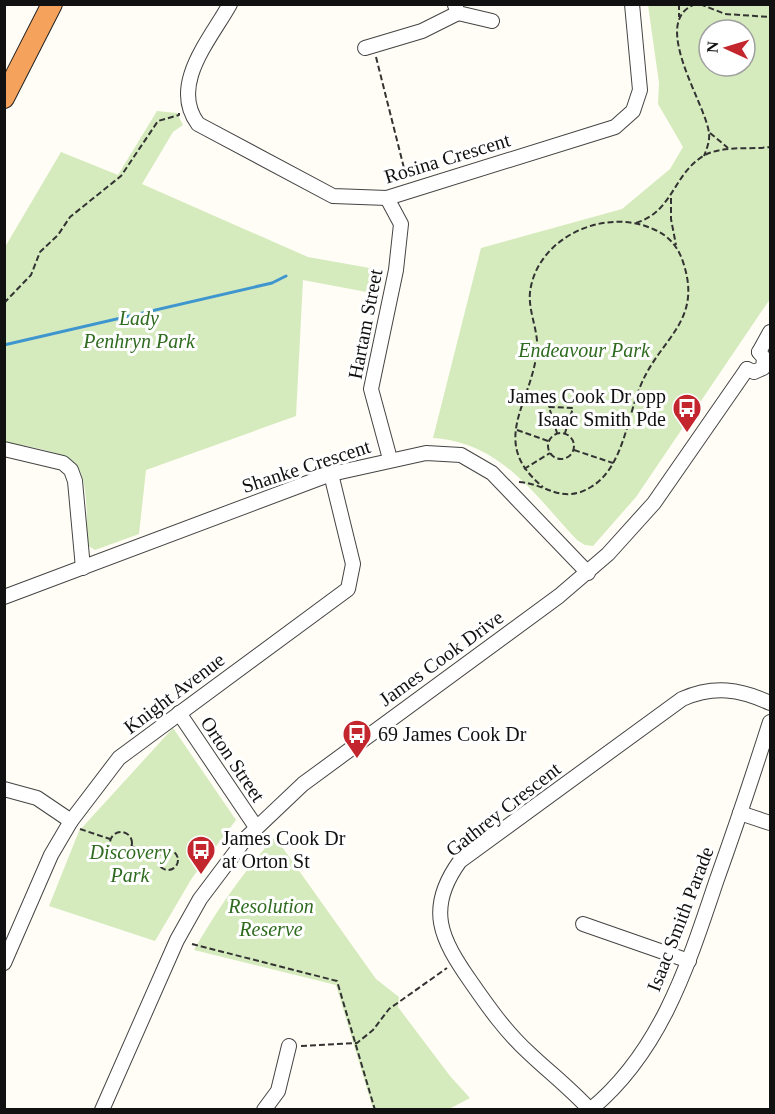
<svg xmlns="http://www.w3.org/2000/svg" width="775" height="1114" viewBox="0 0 775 1114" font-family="'Times New Roman',serif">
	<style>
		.green { fill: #d5ebbd; fill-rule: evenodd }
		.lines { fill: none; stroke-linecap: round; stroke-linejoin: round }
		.stream { stroke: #3f96cf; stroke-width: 3 }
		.minor-casing { stroke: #444; stroke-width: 16 }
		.highway-casing { stroke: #222; stroke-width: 22 }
		.path { stroke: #333; stroke-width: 2; stroke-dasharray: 6 3; stroke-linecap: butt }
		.minor { stroke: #fff; stroke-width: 14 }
		.highway { stroke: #f5a25d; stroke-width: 20 }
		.labels { text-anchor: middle; stroke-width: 6; stroke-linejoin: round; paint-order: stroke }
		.street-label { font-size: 20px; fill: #111; stroke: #fff }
		.park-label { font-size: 20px; font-style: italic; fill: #2f6b1f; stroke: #fff }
		.poi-label { font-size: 20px; fill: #111; stroke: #fff; text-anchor: start }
	</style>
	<rect width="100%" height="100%" fill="#fffdf5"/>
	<g class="green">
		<path d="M 648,5 L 770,5 L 770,299 L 636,497 L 593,546 L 585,545 L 577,540 C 533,493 501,443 433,438 L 481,248 L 622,209 L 670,169 L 683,147 L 658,104 L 659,83 ZM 709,30 L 745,30 L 745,66 L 709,66 Z"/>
		<path d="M 157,111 L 177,113 L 183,125 L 173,132 L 142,184 L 308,257 L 381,270 L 377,294 L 303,280 L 296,416 L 146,470 L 139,534 L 95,550 L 87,545 C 87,527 89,475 75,464 C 58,449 26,447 5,442 L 5,247 L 61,152 L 118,175 Z"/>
		<polygon points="173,728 236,820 192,878 155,941 49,906 79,831"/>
		<path d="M 275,837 L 376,979 L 399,997 L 398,1007 L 450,1076 L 470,1098 L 449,1109 L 373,1109 L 336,985 L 194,950 C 218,908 243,872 275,837 Z"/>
	</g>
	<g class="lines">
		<polyline class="stream" points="4,345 272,283 286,276"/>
		<g class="minor-casing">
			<g id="minor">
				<path d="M 230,4 C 210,40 169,85 198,124 L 333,196 L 387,198 L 615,127 L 633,111 L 640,90 L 632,4"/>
				<polyline points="455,5 458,13 492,21"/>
				<polyline points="365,48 422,31 458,13"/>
				<polyline points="387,198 401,224 396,270 371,389 390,459"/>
				<polyline points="759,352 770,332"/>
				<polyline points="747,369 754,372 763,368 764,358 759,352"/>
				<polyline points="4,449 63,463 71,470 75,481 83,568"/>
				<polyline points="4,597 331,474 426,453 461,455 492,473 588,573"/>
				<polyline points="179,713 256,827"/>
				<polyline points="4,789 37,798 71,821"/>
				<polyline points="740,813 770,823"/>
				<polyline points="583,924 689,961"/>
				<polyline points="4,963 51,855 71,821 119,758 348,589 353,564 331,474"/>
				<polyline points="102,1110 177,940 200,899 246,838 303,784 559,596 608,554 654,503 747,369"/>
				<polyline points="264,1110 278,1091 289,1046"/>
				<path d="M 590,1110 C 571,1089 549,1072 529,1053 C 506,1032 489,1008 471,982 C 441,939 425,909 460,861 L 682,699 C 714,685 740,689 770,703"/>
				<path d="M 590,1110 C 661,1052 688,965 716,882 C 735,829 753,775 770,722"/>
			</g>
		</g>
		<g class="highway-casing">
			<polyline id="highway" points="4,98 52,4"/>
		</g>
		<g class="path">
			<polyline points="679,4 679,17"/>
			<path d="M 696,4 C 648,20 706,104 709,133 C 710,141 707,148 704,156"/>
			<polyline points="700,4 725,14 770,17"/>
			<polyline points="376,57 407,180"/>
			<polyline points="710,133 728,148"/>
			<polyline points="671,198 671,219 676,245"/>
			<path d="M 636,223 C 674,211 673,173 705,155 C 725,145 749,150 770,147"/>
			<polyline points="4,303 31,275 40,252 58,235 70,217 121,176 158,121 179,115 179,113"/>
			<polyline points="517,430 548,441"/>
			<circle cx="561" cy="446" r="13"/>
			<polyline points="557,433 549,407 573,408 565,433"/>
			<polyline points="574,450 613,463"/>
			<polyline points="524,469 550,453"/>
			<path d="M 519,482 C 548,484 561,505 591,487 C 623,468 627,418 640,387 C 659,339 702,323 684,265 C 679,248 670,236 653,229 C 605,207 537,237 530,292 C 528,312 539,331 537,351 C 531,405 488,442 543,487"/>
			<polyline points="80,829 110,839"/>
			<circle cx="121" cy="843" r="11"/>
			<polyline points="131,846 159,857"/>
			<circle cx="168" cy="860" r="10"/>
			<polyline points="192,944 337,981 375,1110"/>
			<polyline points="301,1046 357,1043 373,1030 389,1009 447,968"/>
		</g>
		<use href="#minor" class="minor"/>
		<use href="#highway" class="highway"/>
	</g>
	<defs>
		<g id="bus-pin" transform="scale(1.5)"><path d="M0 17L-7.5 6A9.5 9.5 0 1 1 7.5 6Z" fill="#c4262e" stroke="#fff"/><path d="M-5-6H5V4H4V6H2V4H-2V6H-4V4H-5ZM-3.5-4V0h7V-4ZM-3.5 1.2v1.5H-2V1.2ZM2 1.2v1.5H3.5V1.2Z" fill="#fff"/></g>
	</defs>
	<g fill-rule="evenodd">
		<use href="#bus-pin" x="687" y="408"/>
		<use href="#bus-pin" x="357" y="734"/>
		<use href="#bus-pin" x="201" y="850"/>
	</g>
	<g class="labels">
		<g class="street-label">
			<text transform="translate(447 158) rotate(-17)" y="7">Rosina Crescent</text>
			<text transform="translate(365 324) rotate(-79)" y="7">Hartam Street</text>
			<text transform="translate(306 466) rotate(-18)" y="7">Shanke Crescent</text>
			<text transform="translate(441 658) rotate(-36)" y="7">James Cook Drive</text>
			<text transform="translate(174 693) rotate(-37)" y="7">Knight Avenue</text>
			<text transform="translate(233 759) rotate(56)" y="7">Orton Street</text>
			<text transform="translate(503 809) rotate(-38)" y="7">Gathrey Crescent</text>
			<text transform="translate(680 919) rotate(-69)" y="7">Isaac Smith Parade</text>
		</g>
		<g class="park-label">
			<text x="139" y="325">Lady<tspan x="139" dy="23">Penhryn Park</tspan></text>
			<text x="584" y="357">Endeavour Park</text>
			<text x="130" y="859">Discovery<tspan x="130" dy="23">Park</tspan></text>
			<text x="271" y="913">Resolution<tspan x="271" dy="23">Reserve</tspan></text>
		</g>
		<g class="poi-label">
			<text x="666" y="403" text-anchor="end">James Cook Dr opp<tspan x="666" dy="23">Isaac Smith Pde</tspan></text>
			<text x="378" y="741">69 James Cook Dr</text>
			<text x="222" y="845">James Cook Dr<tspan x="222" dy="23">at Orton St</tspan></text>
		</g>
	</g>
	<rect width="775" height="1114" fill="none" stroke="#111111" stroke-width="12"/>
	<g transform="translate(727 48) rotate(274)"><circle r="28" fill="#ffffff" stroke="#a0a0a0" stroke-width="1.5"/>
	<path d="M0-4.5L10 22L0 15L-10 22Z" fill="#c4262e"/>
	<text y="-9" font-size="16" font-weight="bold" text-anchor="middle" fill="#111111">N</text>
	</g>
</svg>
